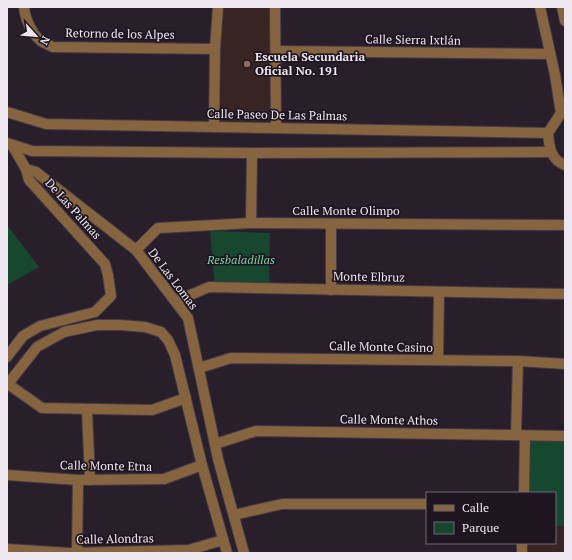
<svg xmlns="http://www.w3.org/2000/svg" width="572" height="560" viewBox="0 0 572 560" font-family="'PT Serif',serif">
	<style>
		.education { fill: #382422 }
		.green { fill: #18472f }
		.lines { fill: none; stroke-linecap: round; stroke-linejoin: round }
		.minor-casing { stroke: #443b47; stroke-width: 12 }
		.minor { stroke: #86643f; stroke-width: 10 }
		.education-dot { fill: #8d6e63; stroke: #1f1521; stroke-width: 1.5 }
		.labels { text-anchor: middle; stroke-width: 3.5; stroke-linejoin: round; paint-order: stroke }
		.street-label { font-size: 12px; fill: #eee7f0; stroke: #1f1521 }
		.poi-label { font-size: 12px; font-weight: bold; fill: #eee7f0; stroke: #1f1521; text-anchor: start }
		.park-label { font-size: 12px; font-style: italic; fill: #73d7a2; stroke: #1f1521 }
	</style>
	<rect width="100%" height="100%" fill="#281f2b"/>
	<g class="education">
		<polygon points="219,7 274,7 274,122 220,121"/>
		<polygon points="555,526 565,526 565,553 523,553 523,543 555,543"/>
	</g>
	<g class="green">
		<polygon points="7,225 39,267 7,285"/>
		<polygon points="210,231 270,233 269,288 215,287"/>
		<polygon points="525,436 565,436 565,526 555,526 555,493 524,493"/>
	</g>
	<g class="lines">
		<g class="minor-casing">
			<g id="minor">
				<path d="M 24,7 C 25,19 32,34 41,41 C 44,43 49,45 53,47 L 215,49"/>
				<polyline points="275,7 276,128"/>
				<polyline points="540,7 555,75 561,113"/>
				<polyline points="562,7 565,21"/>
				<polyline points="276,51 550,54"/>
				<polyline points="7,112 46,124 548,133"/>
				<path d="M 565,112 L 561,113 L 548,133 C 549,147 551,160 565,165"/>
				<polyline points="214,127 215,49 218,7"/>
				<polyline points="7,143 32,151 252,153 550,152"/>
				<polyline points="12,145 26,169 36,172 136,250 188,318 218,459 244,553"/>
				<polyline points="251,223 252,153"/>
				<polyline points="331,224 331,290"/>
				<polyline points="136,250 158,228 251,223 565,225"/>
				<polyline points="176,301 209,287 565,294"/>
				<polyline points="7,357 23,336 40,326 95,312 111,296 108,275 105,264 29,180 26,169"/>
				<polyline points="438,360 439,292"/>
				<polyline points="199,368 231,358 518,361 565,364"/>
				<polyline points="8,384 42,408 152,410 186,398"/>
				<polyline points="7,385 37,347 64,332 97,325 121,325 145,327 161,332 168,340 175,355 202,465 227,553"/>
				<polyline points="87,410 90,480"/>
				<polyline points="516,435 518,361"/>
				<polyline points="215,444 256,431 565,436"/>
				<polyline points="7,475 78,480 164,479 202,465"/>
				<polyline points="524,493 525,436"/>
				<polyline points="234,515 282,504 427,504"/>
				<polyline points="7,549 69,553 189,550 223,540"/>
				<polyline points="77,552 78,480"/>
				<polyline points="522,553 522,543"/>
			</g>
		</g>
		<use href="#minor" class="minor"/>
	</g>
	<circle class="education-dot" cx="247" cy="64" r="4"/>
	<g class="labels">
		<g class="street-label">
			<text transform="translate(120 34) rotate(1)" y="4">Retorno de los Alpes</text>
			<text transform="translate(413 40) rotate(1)" y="4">Calle Sierra Ixtlán</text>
			<text transform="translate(277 115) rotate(1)" y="4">Calle Paseo De Las Palmas</text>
			<text transform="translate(73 209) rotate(48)" y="4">De Las Palmas</text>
			<text x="346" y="215">Calle Monte Olimpo</text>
			<text transform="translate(369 277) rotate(1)" y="4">Monte Elbruz</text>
			<text transform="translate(173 279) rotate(53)" y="4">De Las Lomas</text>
			<text transform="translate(381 347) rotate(1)" y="4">Calle Monte Casino</text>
			<text transform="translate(389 420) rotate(1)" y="4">Calle Monte Athos</text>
			<text transform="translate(106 466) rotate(1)" y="4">Calle Monte Etna</text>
			<text transform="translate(115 539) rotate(-1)" y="4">Calle Alondras</text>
		</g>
		<g class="poi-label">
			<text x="255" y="61">Escuela Secundaria<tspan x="255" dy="14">Oficial No. 191</tspan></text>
		</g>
		<g class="park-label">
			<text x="241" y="264">Resbaladillas</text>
		</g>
	</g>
	<rect width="572" height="560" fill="none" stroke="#eee7f0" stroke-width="16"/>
	<rect x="426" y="492" width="130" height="52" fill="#1f1521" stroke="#726974"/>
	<rect x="434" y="505" width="20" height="6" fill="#86643f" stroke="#726974"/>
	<text x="462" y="512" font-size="12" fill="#eee7f0">Calle</text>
	<rect x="434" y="522" width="20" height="12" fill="#18472f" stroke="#726974"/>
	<text x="462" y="532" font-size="12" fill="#eee7f0">Parque</text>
	<g transform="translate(36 36) rotate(117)" stroke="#1f1521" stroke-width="3" paint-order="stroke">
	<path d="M0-3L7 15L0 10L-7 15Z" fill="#eee7f0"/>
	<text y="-6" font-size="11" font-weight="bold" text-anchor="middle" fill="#eee7f0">N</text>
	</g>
</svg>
